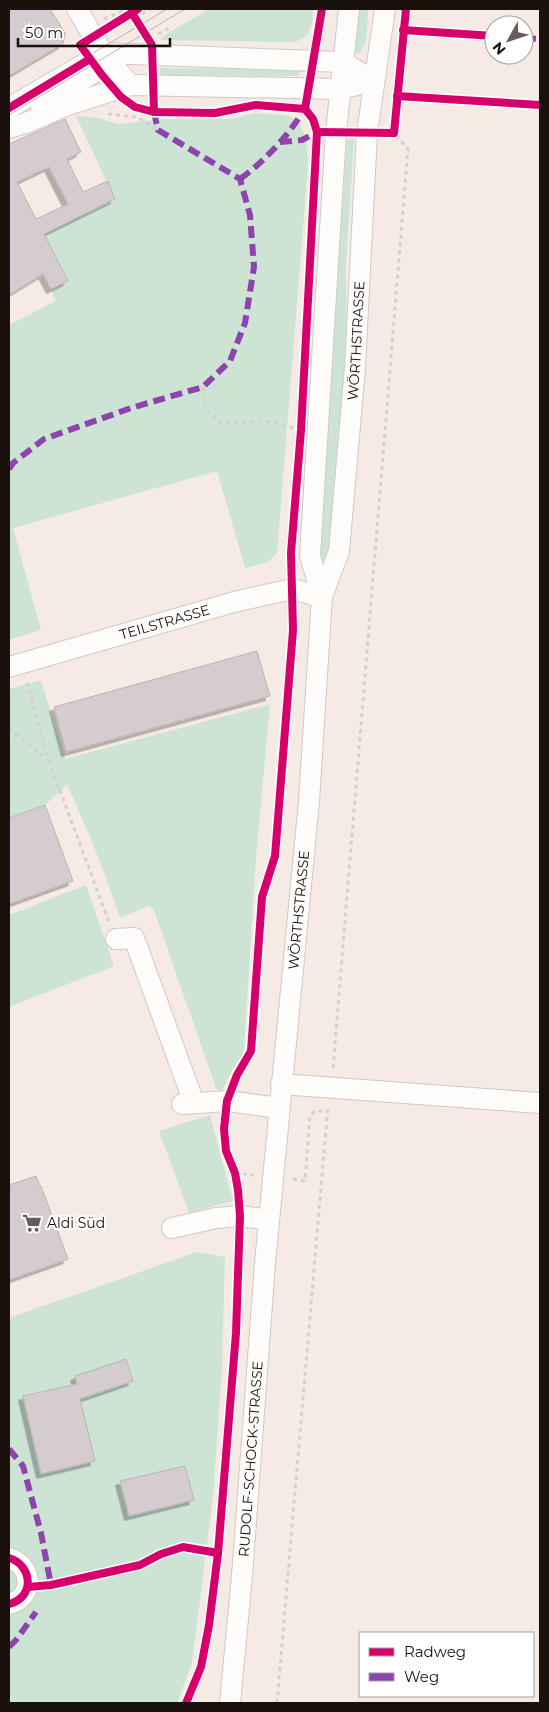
<svg xmlns="http://www.w3.org/2000/svg" width="549" height="1712" viewBox="0 0 549 1712" font-family="Montserrat,sans-serif">
	<style>
		.green { fill: #cde4d4 }
		.building { fill: #d4ccce; stroke: #bbb4b5; fill-rule: evenodd; filter: url(#shadow) }
		.lines { fill: none; stroke-linecap: round; stroke-linejoin: round }
		.minor-casing { stroke: #d2c8c3; stroke-width: 22 }
		.path { stroke: #d4d0cf; stroke-width: 3; stroke-dasharray: 4 4; stroke-linecap: butt }
		.minor { stroke: #fefcfb; stroke-width: 20 }
		.tram { stroke: #bab6b4; stroke-width: 1 }
		.quiet { stroke: #8e44ad; stroke-width: 6; stroke-dasharray: 12 6; stroke-linecap: butt }
		.cycleway-casing { stroke: #fff; stroke-width: 11 }
		.cycleway { stroke: #d6006c; stroke-width: 8 }
		.labels { text-anchor: middle; stroke-width: 4.5; stroke-linejoin: round; paint-order: stroke }
		.street-label { font-size: 14px; fill: #1a110d; stroke: #fff }
		.poi-label { font-size: 14px; fill: #1a110d; stroke: #fff; text-anchor: start }
	</style>
	<defs>
		<filter id="shadow"><feDropShadow dx="-4.5" dy="4.5" stdDeviation="0" flood-color="#0004"/></filter>
	</defs>
	<rect width="100%" height="100%" fill="#f6eae4"/>
	<g class="green">
		<path d="M 209,9 L 313,9 C 312,25 313,35 295,42 L 161,40 L 160,38 Z"/>
		<path d="M 359,9 L 368,9 C 367,22 369,42 360,53 L 356,53 L 354,50 Z"/>
		<polygon points="160,68 300,70 299,76 160,75"/>
		<polygon points="256,113 284,115 298,120 307,141 308,167 277,553 268,562 245,568 217,471 13,528 41,630 9,640 9,325 56,301 51,289 68,281 44,234 115,199 76,116 98,118 118,124 164,119 229,119"/>
		<polygon points="347,139 354,139 346,263 347,359 331,543 326,556 322,561 319,555"/>
		<path d="M 41,680 L 65,759 L 270,704 L 256,858 L 244,1048 L 243,1054 L 231,1072 L 222,1091 L 216,1088 L 154,910 L 148,906 L 120,918 C 105,872 87,828 67,785 L 45,805 L 9,818 L 9,689 Z"/>
		<polygon points="86,885 114,966 9,1007 9,915"/>
		<polygon points="210,1115 233,1201 189,1213 159,1131"/>
		<polygon points="197,1252 225,1257 222,1369 213,1497 192,1663 177,1703 9,1703 9,1318"/>
	</g>
	<g class="building">
		<polygon points="9,9 50,9 65,33 63,44 9,76"/>
		<path d="M 65,119 L 81,152 L 67,159 L 83,192 L 108,181 L 115,199 L 44,234 L 68,281 L 51,289 L 43,274 L 9,295 L 9,144 ZM 49,167 L 68,204 L 36,219 L 17,182 Z"/>
		<polygon points="257,651 270,696 66,752 54,707"/>
		<polygon points="45,805 73,881 9,904 9,818"/>
		<polygon points="36,1176 40,1186 41,1186 68,1259 9,1280 9,1185"/>
		<polygon points="126,1359 133,1381 80,1399 95,1461 41,1474 23,1396 77,1384 75,1376"/>
		<polygon points="185,1466 194,1500 129,1516 120,1481"/>
	</g>
	<g class="lines">
		<g class="minor-casing">
			<g id="minor">
				<polyline points="77,9 103,53 130,85"/>
				<polyline points="41,106 104,66 103,53"/>
				<polyline points="9,108 103,53 343,62 374,81"/>
				<polyline points="9,128 26,123 65,106 130,85 340,89 374,81"/>
				<polyline points="322,597 310,556 336,132 349,9"/>
				<path id="s1" d="M 9,667 L 234,602 L 292,589 L 322,597"/>
				<polyline points="116,939 134,938 194,1103"/>
				<polyline points="281,1084 540,1103"/>
				<polyline points="182,1104 227,1101 279,1108"/>
				<polyline points="172,1228 216,1218 240,1216 269,1220"/>
				<path d="M 9,1558 C 33,1565 35,1598 9,1604"/>
				<path id="s2" d="M 230,1703 L 242,1576 L 265,1263 L 309,801 L 322,597 L 339,551 L 355,368 L 367,133 L 385,9"/>
			</g>
		</g>
		<g class="path">
			<polyline points="135,18 150,9"/>
			<polyline points="104,19 125,10 132,13"/>
			<polyline points="158,34 171,27"/>
			<polyline points="108,114 137,117 158,130"/>
			<polyline points="203,387 206,410 222,423 259,421 273,422 299,430"/>
			<polyline points="27,683 49,761 109,922"/>
			<polyline points="9,729 48,760"/>
			<polyline points="333,1068 408,149 394,133"/>
			<polyline points="235,1173 254,1175"/>
			<polyline points="293,1179 305,1181 310,1116 315,1111 327,1111"/>
			<polyline points="277,1703 328,1106"/>
		</g>
		<use href="#minor" class="minor"/>
		<g class="tram">
			<polyline points="9,103 167,9"/>
			<polyline points="9,115 185,9"/>
		</g>
		<g class="quiet">
			<polyline points="524,38 540,39"/>
			<polyline points="280,142 302,140 317,132 320,132"/>
			<path d="M 240,179 C 265,161 290,134 305,108"/>
			<polyline points="9,469 13,463 44,439 131,408 203,387 230,361 245,323 254,267 250,215 240,179 158,130 154,112 159,112"/>
			<polyline points="9,1449 23,1466 41,1533 51,1585"/>
			<polyline points="9,1647 16,1640 36,1612"/>
		</g>
		<g class="cycleway-casing">
			<g id="cycleway">
				<polyline points="138,9 80,45 102,75 121,97 135,107 154,112 215,113 256,105 305,109 313,119 317,132 301,430 291,553 293,630 275,856 262,897 251,1051 237,1075 227,1101 224,1129 226,1151 235,1173 238,1190 240,1216 236,1333 218,1553 209,1625 201,1667 186,1703"/>
				<polyline points="132,13 152,45 154,112"/>
				<polyline points="403,30 494,36"/>
				<polyline points="397,96 540,105"/>
				<polyline points="9,108 90,59"/>
				<polyline points="305,109 322,9"/>
				<polyline points="317,132 394,133 406,9"/>
				<path d="M 9,1558 C 33,1565 35,1598 9,1604"/>
				<polyline points="28,1587 51,1585 140,1565 161,1554 183,1547 218,1553"/>
			</g>
		</g>
		<use href="#cycleway" class="cycleway"/>
	</g>
	<defs>
		<g id="supermarket-bare" transform="scale(1.5)"><path d="M-6-5.5h2.5l.6 2H6L4.5 2H-2.5L-4.4-4H-6ZM-1.5 3.2a1.3 1.3 0 1 0 .1 0ZM3 3.2a1.3 1.3 0 1 0 .1 0Z" fill="#675d58" stroke="#fff" stroke-width="2.5" paint-order="stroke"/></g>
	</defs>
	<g fill-rule="evenodd">
		<use href="#supermarket-bare" x="32" y="1223"/>
	</g>
	<g class="labels">
		<g class="street-label">
			<text dy="5" stroke="none"><textPath href="#s2" startOffset="1370">WÖRTHSTRASSE</textPath></text>
			<text dy="5" stroke="none"><textPath href="#s1" startOffset="162">TEILSTRASSE</textPath></text>
			<text dy="5" stroke="none"><textPath href="#s2" startOffset="796">WÖRTHSTRASSE</textPath></text>
			<text dy="5" stroke="none"><textPath href="#s2" startOffset="245">RUDOLF-SCHOCK-STRASSE</textPath></text>
		</g>
		<g class="poi-label">
			<text x="47" y="1228">Aldi Süd</text>
		</g>
	</g>
	<rect width="549" height="1712" fill="none" stroke="#1a110d" stroke-width="20"/>
	<rect x="359" y="1632" width="175" height="65" fill="#ffffff" stroke="#a3a09e"/>
	<rect x="369" y="1648" width="25" height="8" fill="#d6006c" stroke="#a3a09e"/>
	<text x="404" y="1657" font-size="15" fill="#1a110d">Radweg</text>
	<rect x="369" y="1673" width="25" height="8" fill="#8e44ad" stroke="#a3a09e"/>
	<text x="404" y="1682" font-size="15" fill="#1a110d">Weg</text>
	<g transform="translate(509 40) rotate(230)"><circle r="24" fill="#ffffff" stroke="#a3a09e"/>
	<path d="M0-4L9 19L0 12L-9 19Z" fill="#675d58"/>
	<text y="-8" font-size="14" font-weight="bold" text-anchor="middle" fill="#1a110d">N</text>
	</g>
	<path d="M18 38v8h152v-8" fill="none" stroke="#1a110d" stroke-width="2.5"/>
	<text x="25" y="38" font-size="15" fill="#1a110d" stroke="#ffffff" stroke-width="4" paint-order="stroke">50 m</text>
</svg>
